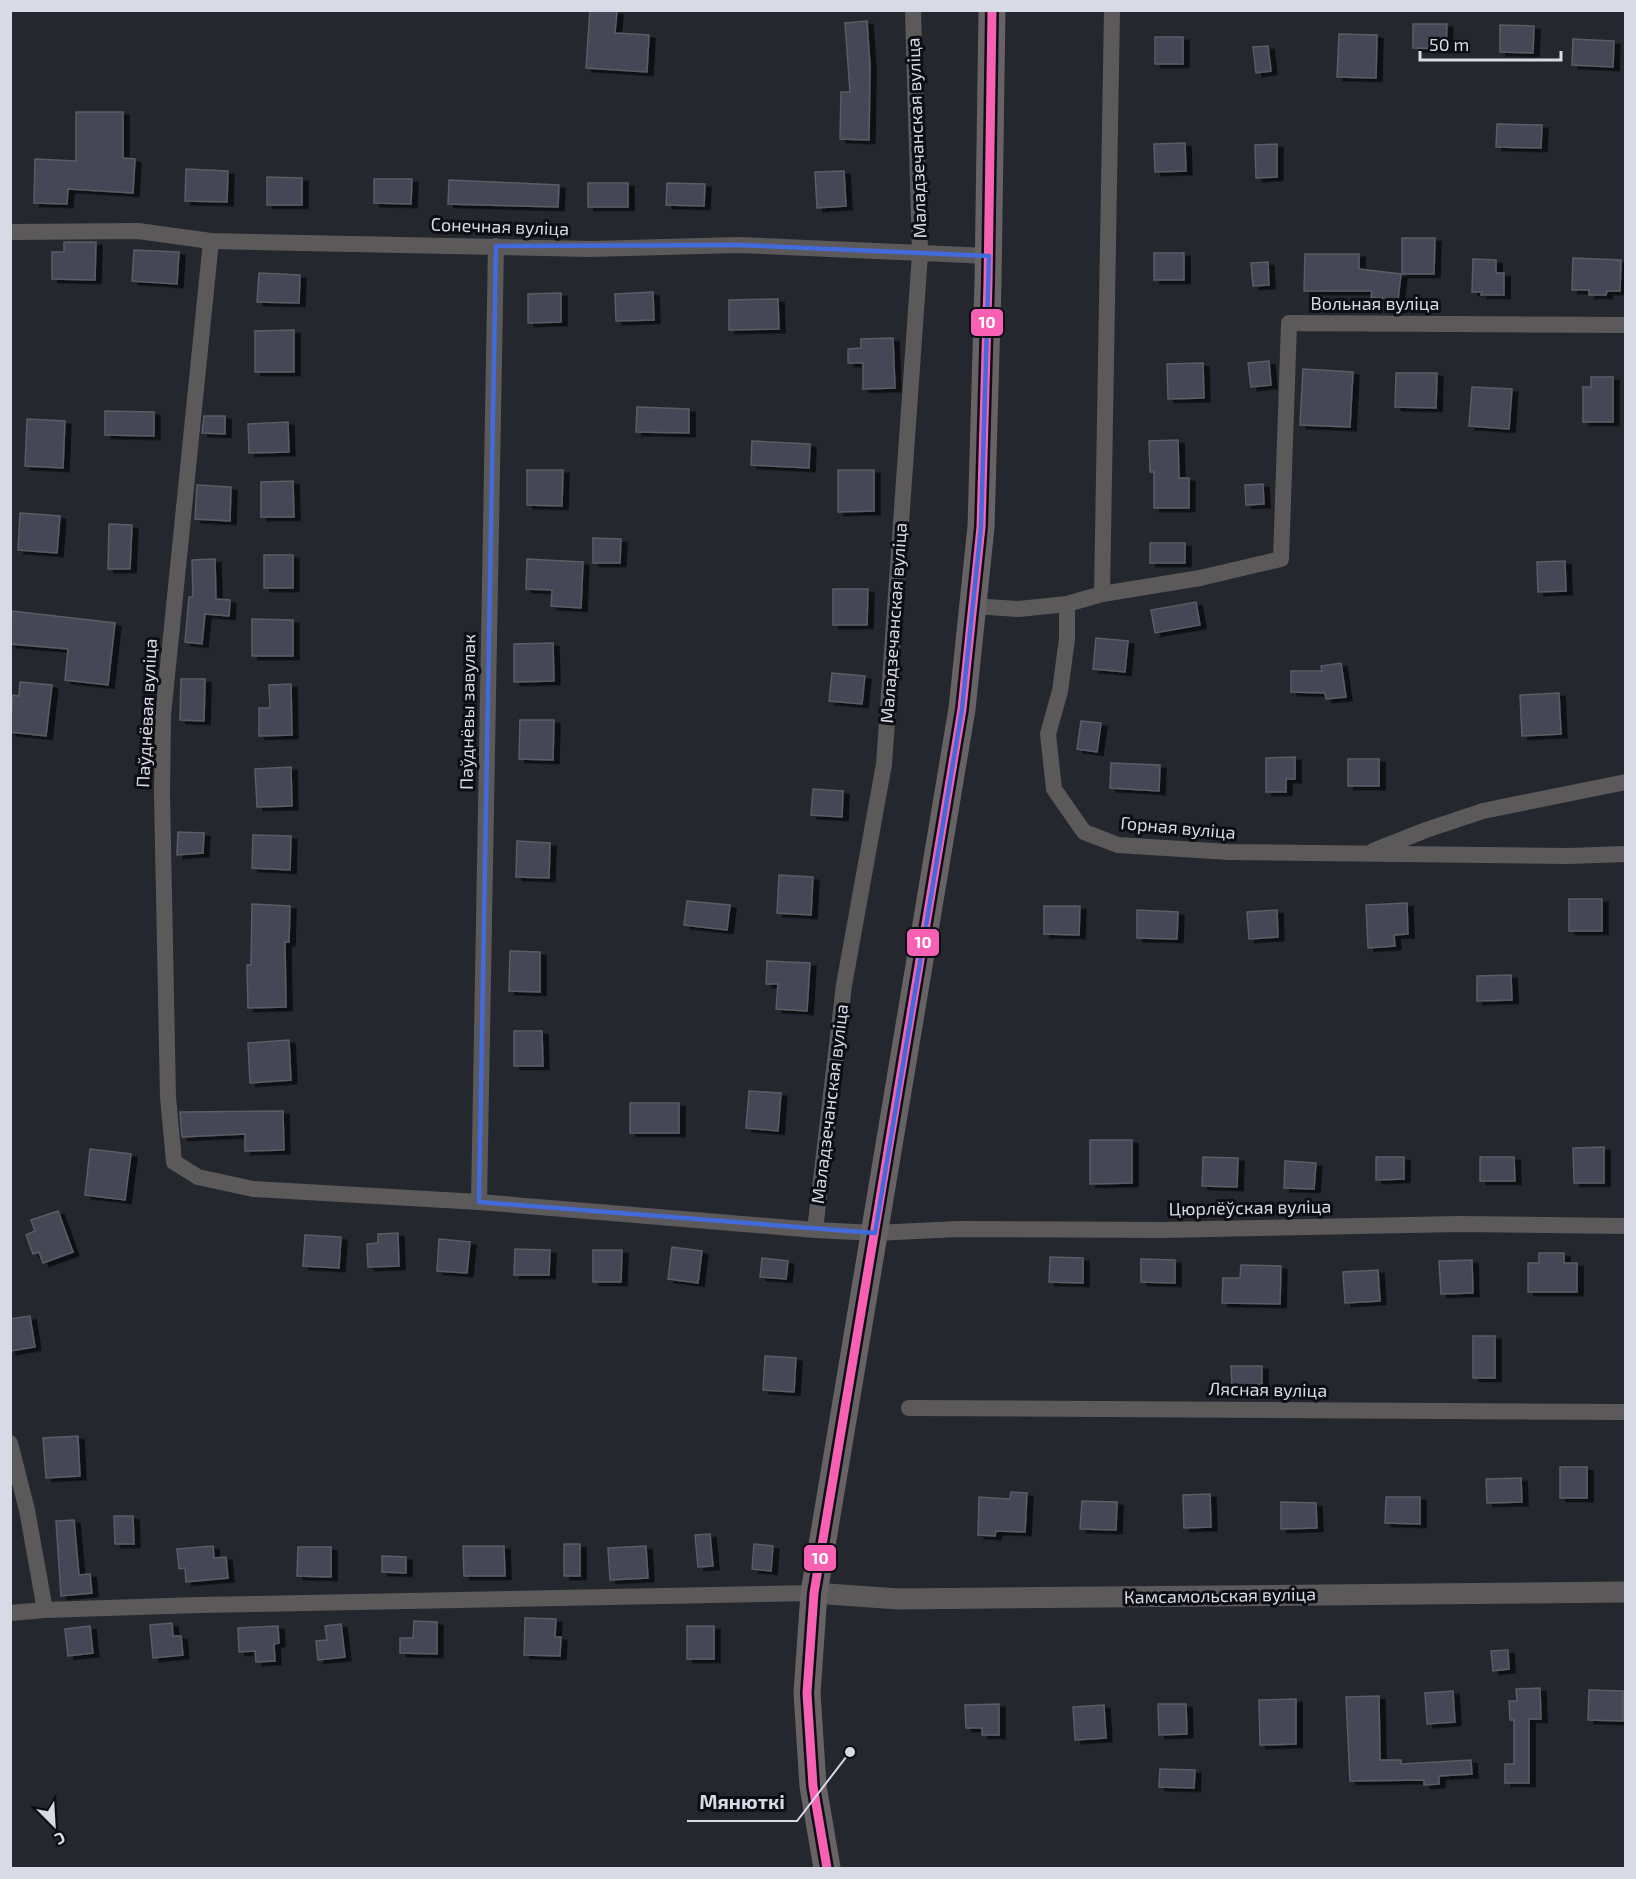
<svg xmlns="http://www.w3.org/2000/svg" width="1636" height="1879" viewBox="0 0 1636 1879" font-family="'Exo 2',sans-serif">
	<style>
		.building { fill: #444656; stroke: #5b5c64; stroke-width: 1.5; filter: url(#shadow) }
		.lines { fill: none; stroke-linecap: round; stroke-linejoin: round }
		.minor { stroke: #5c595b; stroke-width: 16 }
		.tertiary { stroke: #5c595b; stroke-width: 21 }
		.primary { stroke: #676365; stroke-width: 27 }
		.bus-1-casing { stroke: #0c0e14; stroke-width: 14 }
		.bus-1 { stroke: #f860b3; stroke-width: 9 }
		.marked { fill: none; stroke: #426adb; stroke-width: 4.5; stroke-linejoin: round }
		.labels { text-anchor: middle; stroke-width: 6; stroke-linejoin: round; paint-order: stroke }
		.street-label { font-size: 18px; fill: #d8dae5; stroke: #0c0e14 }
		.leader { fill: none; stroke: #d8dae5; stroke-width: 2 }
		.callout-dot { fill: #d8dae5; stroke: #0c0e14; stroke-width: 2 }
		.callout-label { font-size: 20px; text-anchor: middle; font-weight: bold; fill: #d8dae5; stroke: #0c0e14; stroke-width: 6; stroke-linejoin: round; paint-order: stroke }
		.line-badge { stroke: #0c0e14; stroke-width: 2 }
		.badge-label { font-size: 16px; text-anchor: middle; font-weight: bold; fill: #fff }
	</style>
	<defs>
		<filter id="shadow"><feDropShadow dx="6" dy="3.5" stdDeviation="0" flood-color="#0009"/></filter>
	</defs>
	<rect width="100%" height="100%" fill="#25272f"/>
	<g class="building">
		<polygon points="590,10 617,11 615,33 649,35 647,72 586,68"/>
		<polygon points="867,21 870,66 869,140 840,139 841,92 850,92 845,23"/>
		<polygon points="1413,24 1447,24 1446,49 1413,48"/>
		<polygon points="1500,25 1534,26 1533,53 1500,52"/>
		<polygon points="1339,34 1377,35 1376,78 1337,77"/>
		<rect x="1155" y="37" width="28" height="27"/>
		<polygon points="1573,39 1614,41 1613,67 1572,65"/>
		<polygon points="1268,46 1271,71 1256,73 1253,47"/>
		<polygon points="76,112 123,112 123,158 135,159 133,193 68,189 67,204 34,203 35,159 76,161"/>
		<polygon points="1497,124 1542,125 1541,148 1496,147"/>
		<polygon points="1185,143 1186,171 1155,172 1154,144"/>
		<polygon points="1277,144 1277,177 1256,178 1255,145"/>
		<polygon points="186,169 228,171 227,202 185,201"/>
		<polygon points="844,171 846,206 817,208 815,172"/>
		<polygon points="267,177 302,178 302,205 267,205"/>
		<polygon points="374,179 412,179 411,204 374,203"/>
		<polygon points="449,180 559,185 558,207 448,204"/>
		<rect x="588" y="183" width="40" height="24"/>
		<polygon points="667,183 705,184 704,206 666,205"/>
		<polygon points="1402,238 1435,238 1434,274 1402,274"/>
		<polygon points="64,242 96,242 95,280 52,279 52,252 64,252"/>
		<polygon points="134,250 179,252 177,284 132,281"/>
		<rect x="1154" y="253" width="30" height="27"/>
		<polygon points="1305,254 1359,254 1359,269 1401,274 1398,300 1371,297 1372,291 1304,291"/>
		<polygon points="1573,258 1621,260 1620,291 1607,291 1606,295 1589,295 1589,290 1572,290"/>
		<polygon points="1473,259 1496,260 1496,273 1504,273 1504,295 1481,295 1482,292 1472,292"/>
		<polygon points="1268,262 1269,285 1253,286 1251,263"/>
		<polygon points="259,273 300,275 299,303 257,302"/>
		<polygon points="653,292 654,320 616,321 615,294"/>
		<polygon points="561,293 561,322 528,323 528,294"/>
		<polygon points="778,299 779,329 729,330 729,300"/>
		<polygon points="294,330 294,372 255,372 255,331"/>
		<polygon points="893,338 895,388 863,389 863,363 848,363 848,349 861,348 861,339"/>
		<polygon points="1269,361 1271,385 1251,387 1248,363"/>
		<polygon points="1203,363 1204,398 1168,399 1167,364"/>
		<polygon points="1303,369 1353,372 1350,427 1300,425"/>
		<polygon points="1396,373 1437,373 1436,408 1395,407"/>
		<polygon points="1591,377 1613,377 1613,422 1583,422 1583,387 1591,387"/>
		<polygon points="1472,387 1512,389 1509,429 1469,426"/>
		<polygon points="637,407 689,409 689,433 636,432"/>
		<polygon points="105,411 154,412 154,436 105,435"/>
		<polygon points="204,416 225,416 225,434 202,433"/>
		<polygon points="27,419 65,421 63,468 25,466"/>
		<polygon points="288,422 289,452 249,453 248,424"/>
		<polygon points="1178,440 1179,478 1189,478 1189,508 1154,508 1154,472 1150,472 1149,441"/>
		<polygon points="752,441 810,444 809,468 751,465"/>
		<polygon points="527,470 563,470 562,506 527,505"/>
		<polygon points="838,470 874,470 874,511 838,512"/>
		<polygon points="293,481 294,517 261,517 261,482"/>
		<polygon points="1263,484 1264,504 1246,505 1245,485"/>
		<polygon points="197,485 231,487 230,521 195,519"/>
		<polygon points="20,513 60,516 57,553 18,550"/>
		<polygon points="109,524 132,525 130,569 108,569"/>
		<polygon points="593,538 621,539 620,563 593,563"/>
		<rect x="1150" y="543" width="35" height="20"/>
		<rect x="264" y="555" width="29" height="33"/>
		<polygon points="215,559 216,599 230,600 229,616 205,614 202,644 185,642 189,597 193,597 192,560"/>
		<polygon points="527,559 583,562 581,608 551,606 552,590 526,589"/>
		<polygon points="1565,561 1566,591 1538,592 1537,562"/>
		<polygon points="833,589 868,589 867,625 833,625"/>
		<polygon points="1196,602 1200,625 1155,633 1151,610"/>
		<polygon points="12,611 115,623 108,685 65,680 68,649 10,644"/>
		<polygon points="252,619 293,620 293,656 252,656"/>
		<polygon points="1096,638 1128,641 1125,672 1093,669"/>
		<polygon points="553,643 554,681 514,682 514,644"/>
		<polygon points="1341,663 1346,697 1326,699 1325,693 1291,692 1291,671 1322,671 1321,666"/>
		<polygon points="832,673 865,676 862,704 829,701"/>
		<polygon points="181,679 205,679 204,721 180,720"/>
		<polygon points="20,682 52,685 46,736 10,732 13,695 19,696"/>
		<polygon points="291,684 292,735 259,736 259,708 270,708 269,685"/>
		<polygon points="1559,693 1561,734 1522,736 1520,695"/>
		<polygon points="520,720 554,720 553,760 519,759"/>
		<polygon points="1081,721 1101,723 1097,752 1077,749"/>
		<polygon points="1295,757 1295,779 1286,779 1286,792 1266,792 1266,758"/>
		<rect x="1348" y="759" width="31" height="27"/>
		<polygon points="1111,763 1160,765 1159,791 1110,788"/>
		<polygon points="291,767 292,806 257,807 255,769"/>
		<polygon points="813,789 843,791 842,817 811,815"/>
		<polygon points="178,832 204,833 203,853 177,855"/>
		<polygon points="253,835 291,836 290,870 252,868"/>
		<polygon points="517,841 550,843 549,878 516,877"/>
		<polygon points="779,875 813,877 811,915 777,913"/>
		<rect x="1569" y="899" width="33" height="32"/>
		<polygon points="687,901 730,905 727,930 684,925"/>
		<polygon points="1407,903 1408,934 1394,935 1395,946 1368,948 1366,905"/>
		<polygon points="252,904 290,906 289,942 285,942 286,1007 248,1008 247,965 251,965"/>
		<polygon points="1044,906 1080,906 1079,935 1044,934"/>
		<polygon points="1137,910 1178,912 1177,939 1137,938"/>
		<polygon points="1277,910 1278,937 1249,939 1247,912"/>
		<polygon points="510,951 540,952 540,992 509,991"/>
		<polygon points="767,961 810,963 807,1011 776,1009 778,984 766,984"/>
		<polygon points="1511,975 1512,1000 1477,1001 1477,976"/>
		<polygon points="514,1031 542,1031 543,1066 514,1066"/>
		<polygon points="289,1040 291,1080 250,1083 248,1043"/>
		<polygon points="749,1091 781,1093 778,1131 746,1128"/>
		<rect x="630" y="1103" width="49" height="30"/>
		<polygon points="283,1111 284,1150 245,1151 245,1134 182,1137 180,1112"/>
		<polygon points="1090,1140 1132,1140 1132,1183 1090,1184"/>
		<polygon points="1604,1147 1604,1183 1574,1183 1573,1148"/>
		<polygon points="90,1149 131,1154 125,1200 85,1195"/>
		<polygon points="1203,1157 1238,1158 1237,1187 1202,1186"/>
		<polygon points="1376,1157 1404,1157 1404,1179 1376,1180"/>
		<polygon points="1480,1157 1514,1157 1515,1181 1480,1181"/>
		<polygon points="1285,1161 1316,1163 1314,1189 1284,1188"/>
		<polygon points="58,1211 73,1252 43,1263 39,1252 33,1254 26,1235 35,1231 31,1220"/>
		<polygon points="398,1233 399,1266 368,1267 367,1244 378,1243 378,1234"/>
		<polygon points="305,1235 341,1237 339,1268 303,1266"/>
		<polygon points="439,1239 470,1242 467,1273 437,1271"/>
		<polygon points="672,1247 702,1251 698,1283 668,1279"/>
		<polygon points="515,1249 550,1250 549,1275 514,1275"/>
		<polygon points="593,1250 622,1250 621,1282 593,1282"/>
		<polygon points="1539,1253 1564,1253 1564,1263 1577,1263 1577,1292 1528,1292 1528,1263 1539,1263"/>
		<polygon points="1050,1257 1083,1258 1083,1283 1049,1282"/>
		<polygon points="762,1258 788,1261 786,1279 760,1277"/>
		<polygon points="1141,1259 1175,1260 1175,1283 1141,1282"/>
		<polygon points="1472,1260 1473,1293 1441,1294 1439,1261"/>
		<polygon points="1241,1265 1281,1266 1280,1304 1222,1303 1223,1278 1240,1278"/>
		<polygon points="1378,1270 1380,1301 1345,1303 1343,1272"/>
		<polygon points="30,1316 35,1347 10,1351 10,1319"/>
		<rect x="1473" y="1336" width="22" height="42"/>
		<polygon points="765,1356 796,1358 794,1392 763,1390"/>
		<polygon points="1231,1366 1262,1366 1262,1384 1232,1385"/>
		<polygon points="78,1436 80,1476 46,1478 43,1438"/>
		<rect x="1560" y="1467" width="27" height="31"/>
		<polygon points="1521,1478 1522,1502 1487,1503 1486,1479"/>
		<polygon points="1011,1492 1027,1493 1025,1532 996,1531 995,1536 978,1535 979,1497 1010,1499"/>
		<polygon points="1210,1494 1211,1527 1184,1528 1183,1495"/>
		<polygon points="1386,1497 1420,1497 1420,1524 1385,1523"/>
		<polygon points="1082,1501 1117,1502 1116,1530 1080,1529"/>
		<polygon points="1281,1502 1316,1503 1317,1528 1281,1529"/>
		<polygon points="114,1516 133,1516 134,1544 115,1544"/>
		<polygon points="74,1520 79,1575 90,1574 92,1593 61,1596 56,1521"/>
		<polygon points="710,1534 713,1566 698,1567 695,1535"/>
		<rect x="564" y="1544" width="16" height="32"/>
		<polygon points="754,1544 773,1546 771,1571 752,1569"/>
		<polygon points="213,1546 214,1558 226,1557 228,1578 186,1582 185,1568 179,1569 177,1549"/>
		<polygon points="463,1546 504,1546 505,1576 464,1576"/>
		<polygon points="646,1546 648,1578 610,1580 608,1548"/>
		<polygon points="298,1547 331,1547 331,1577 297,1576"/>
		<polygon points="382,1556 406,1557 406,1573 382,1572"/>
		<polygon points="525,1618 556,1619 555,1637 561,1637 560,1656 524,1655"/>
		<polygon points="414,1621 437,1622 437,1654 400,1653 400,1638 413,1638"/>
		<polygon points="172,1623 173,1636 181,1636 183,1655 153,1658 150,1625"/>
		<polygon points="341,1624 345,1657 318,1660 316,1641 327,1640 325,1626"/>
		<polygon points="90,1626 93,1653 68,1656 65,1629"/>
		<polygon points="278,1626 279,1643 274,1644 275,1661 256,1662 255,1651 239,1652 238,1628"/>
		<rect x="687" y="1626" width="27" height="33"/>
		<polygon points="1508,1650 1509,1669 1493,1671 1491,1651"/>
		<polygon points="1540,1688 1541,1719 1529,1719 1529,1783 1505,1783 1505,1764 1514,1764 1514,1720 1510,1720 1509,1701 1517,1701 1516,1689"/>
		<polygon points="1589,1690 1623,1691 1623,1721 1588,1720"/>
		<polygon points="1453,1691 1455,1722 1427,1724 1425,1693"/>
		<polygon points="1379,1696 1380,1760 1401,1760 1401,1764 1471,1760 1472,1774 1439,1776 1439,1784 1424,1785 1424,1780 1350,1781 1346,1697"/>
		<polygon points="1296,1699 1296,1744 1260,1745 1259,1700"/>
		<polygon points="999,1704 999,1735 982,1735 982,1728 966,1728 965,1705"/>
		<polygon points="1158,1704 1186,1704 1187,1734 1159,1735"/>
		<polygon points="1104,1705 1106,1738 1075,1740 1073,1707"/>
		<polygon points="1160,1769 1195,1770 1194,1788 1159,1787"/>
	</g>
	<g class="lines">
		<g class="minor">
			<polyline points="10,232 138,231 211,241 590,249 739,245 989,256"/>
			<polyline points="211,241 163,715 162,794 168,1097 174,1162 198,1177 253,1189 479,1202 815,1230 875,1233 958,1229 1163,1230 1459,1224 1626,1226"/>
			<polyline points="1102,594 1112,10"/>
			<polyline points="1067,604 1067,639 1060,691 1048,734 1054,789 1084,832 1118,845 1229,852 1568,856 1626,854"/>
			<polyline points="973,606 1019,609 1067,604 1102,594 1200,578 1281,559 1289,323 1626,325"/>
			<polyline points="1373,851 1426,830 1483,811 1626,782"/>
			<polyline points="479,1202 496,246"/>
			<polyline points="815,1230 844,985 884,764 920,254 913,10"/>
			<polyline points="909,1408 1626,1412"/>
			<polyline points="10,1443 27,1510 45,1610"/>
			<polyline points="10,1613 45,1610 199,1605 814,1593"/>
		</g>
		<polyline class="tertiary" points="814,1593 898,1599 1626,1592"/>
		<polyline class="primary" points="827,1868 813,1786 807,1693 814,1593 962,709 981,527 988,282 992,10"/>
		<g class="bus-1-casing">
			<polyline id="bus-1" points="827,1868 813,1786 807,1693 814,1593 962,709 981,527 988,282 992,10"/>
		</g>
		<use href="#bus-1" class="bus-1"/>
	</g>
	<path class="marked" d="M 739,245 L 989,256 L 981,527 L 962,709 L 875,1233 L 479,1202 L 496,246 Z"/>
	<g class="labels">
		<g class="street-label">
			<text transform="translate(917 138) rotate(-92)" y="6">Маладзечанская вуліца</text>
			<text transform="translate(500 227) rotate(2)" y="6">Сонечная вуліца</text>
			<text x="1375" y="310">Вольная вуліца</text>
			<text transform="translate(894 623) rotate(-86)" y="6">Маладзечанская вуліца</text>
			<text transform="translate(468 712) rotate(-89)" y="6">Паўднёвы завулак</text>
			<text transform="translate(147 713) rotate(-87)" y="6">Паўднёвая вуліца</text>
			<text transform="translate(1178 828) rotate(5)" y="6">Горная вуліца</text>
			<text transform="translate(830 1104) rotate(-83)" y="6">Маладзечанская вуліца</text>
			<text transform="translate(1250 1208) rotate(-1)" y="6">Цюрлёўская вуліца</text>
			<text transform="translate(1268 1390) rotate(1)" y="6">Лясная вуліца</text>
			<text transform="translate(1220 1596) rotate(-1)" y="6">Камсамольская вуліца</text>
		</g>
	</g>
	<path class="leader" d="M850 1752L797 1821H687"/>
	<circle class="callout-dot" cx="850" cy="1752" r="6"/>
	<g class="callout-label">
		<text x="742" y="1809">Мянюткі</text>
	</g>
	<g class="line-badge">
		<rect x="970" y="308" width="34" height="29" rx="6" fill="#f860b3"/>
		<rect x="906" y="928" width="34" height="29" rx="6" fill="#f860b3"/>
		<rect x="803" y="1544" width="34" height="28" rx="6" fill="#f860b3"/>
	</g>
	<g class="badge-label">
		<text x="987" y="328">10</text>
		<text x="923" y="948">10</text>
		<text x="820" y="1564">10</text>
	</g>
	<rect width="1636" height="1879" fill="none" stroke="#d8dae5" stroke-width="24"/>
	<g transform="translate(54 1825) rotate(156)" stroke="#0c0e14" stroke-width="4.5" paint-order="stroke">
	<path d="M0-4.5L10 22L0 15L-10 22Z" fill="#d8dae5"/>
	<text y="-9" font-size="16" font-weight="bold" text-anchor="middle" fill="#d8dae5">С</text>
	</g>
	<path d="M1420 51v9h141v-9" fill="none" stroke="#d8dae5" stroke-width="3"/>
	<text x="1429" y="51" font-size="18" fill="#d8dae5" stroke="#0c0e14" stroke-width="4.5" paint-order="stroke">50 m</text>
</svg>
